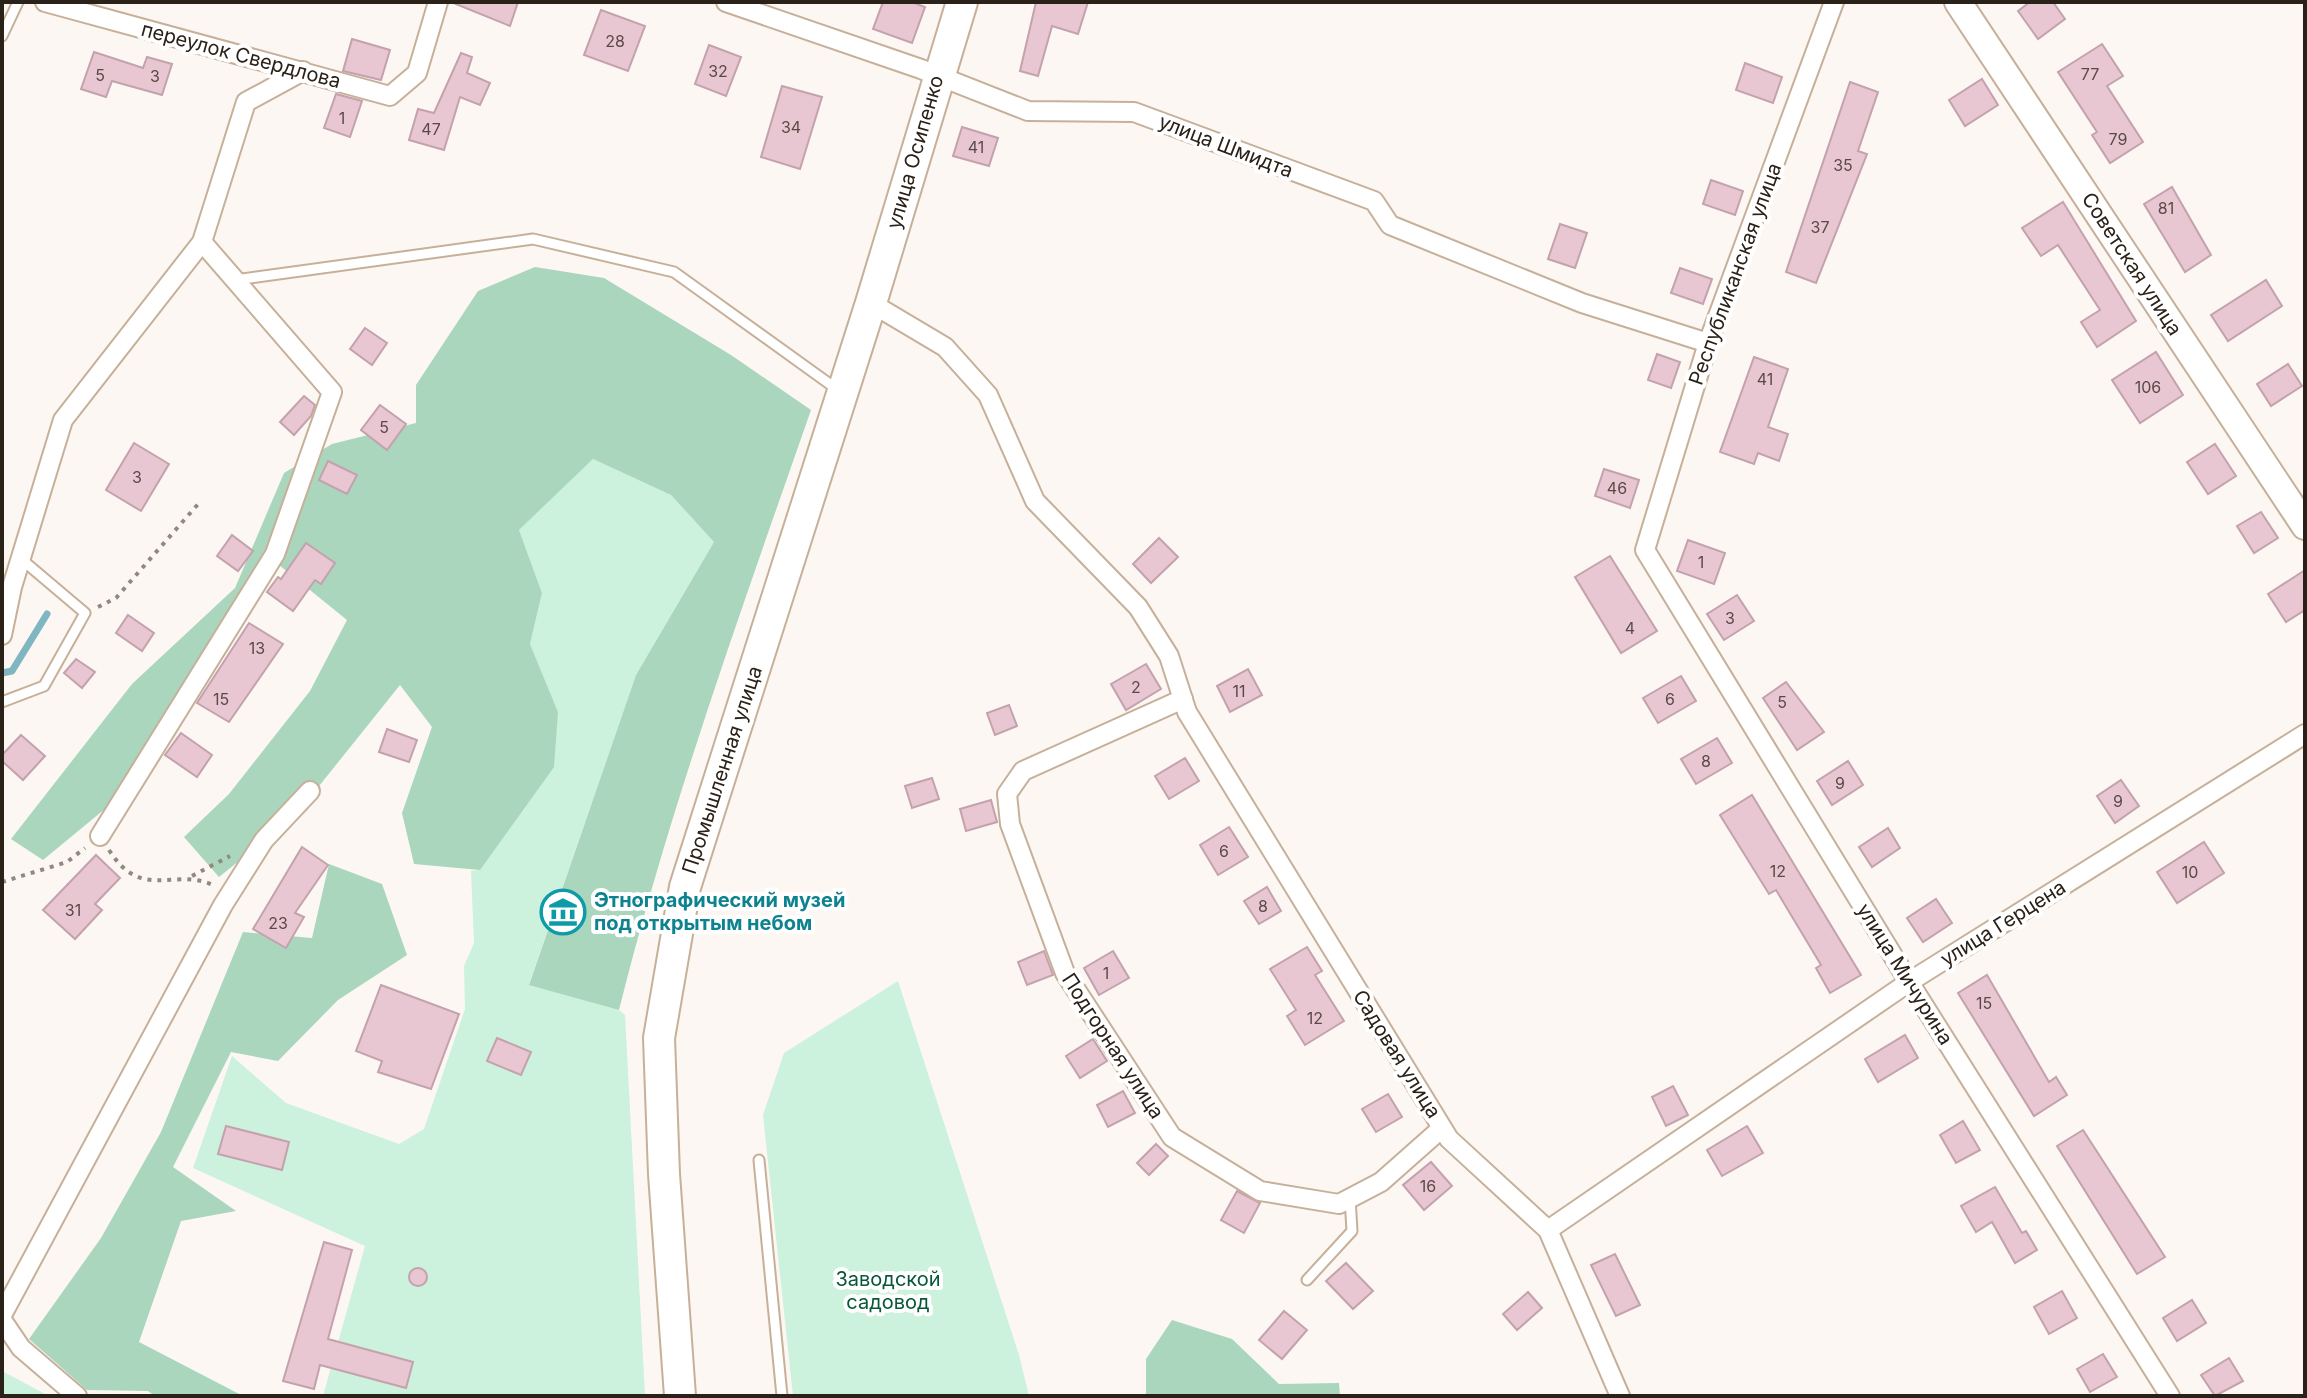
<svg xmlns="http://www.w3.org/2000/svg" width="2307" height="1398" viewBox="0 0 2307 1398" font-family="Inter,sans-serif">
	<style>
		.green { fill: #ccf1dc }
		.forest { fill: #a9d6bd }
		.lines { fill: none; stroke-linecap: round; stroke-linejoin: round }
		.stream { stroke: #80b5c2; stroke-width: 7 }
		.building { fill: #e8c6d2; stroke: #c3a2ae; stroke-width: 2 }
		.lane-casing { stroke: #c7b099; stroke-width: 13 }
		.street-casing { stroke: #c7b099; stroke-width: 22 }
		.secondary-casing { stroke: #c7b099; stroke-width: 30 }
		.primary-casing { stroke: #c7b099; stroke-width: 34 }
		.path { stroke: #908983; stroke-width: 4; stroke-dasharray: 4 6; stroke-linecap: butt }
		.lane { stroke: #fff; stroke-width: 9 }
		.street { stroke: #fff; stroke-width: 18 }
		.secondary { stroke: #fff; stroke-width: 26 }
		.primary { stroke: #fff; stroke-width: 30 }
		.labels { text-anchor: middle; stroke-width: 8; stroke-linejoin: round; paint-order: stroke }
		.number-label { font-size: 16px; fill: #5a4a47 }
		.street-label { font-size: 20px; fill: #2a2119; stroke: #fff }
		.culture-label { font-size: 20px; font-weight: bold; fill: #0d838f; stroke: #fff; text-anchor: start }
		.park-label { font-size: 20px; fill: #075738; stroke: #fff }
	</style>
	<rect width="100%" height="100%" fill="#fcf7f2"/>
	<g class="green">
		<polygon points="593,459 671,495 714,542 636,675 529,984 619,1010 625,1015 645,1396 323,1396 365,1246 193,1168 232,1056 286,1103 399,1144 424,1129 465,1009 464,966 474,943 471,871 480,870 558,712 530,644 542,593 519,530"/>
		<polygon points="898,981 1019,1355 1029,1396 793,1396 763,1115 784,1053"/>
		<polygon points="2,1371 49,1396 2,1396"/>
	</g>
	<g class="forest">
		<path d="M 535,267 L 604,278 L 731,355 L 811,410 C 742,608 670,806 619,1010 L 529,985 L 636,675 L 714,542 L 671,495 L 593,459 L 519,530 L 542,593 L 530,644 L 558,712 L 554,767 L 480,870 L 414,864 L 402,813 L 432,727 L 400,685 L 295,816 L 219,877 L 184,837 L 229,794 L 310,691 L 347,620 L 274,561 L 201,655 L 123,794 L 43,860 L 11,839 L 132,684 L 235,588 L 284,473 L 332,444 L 416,423 L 416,385 L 478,291 Z"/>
		<polygon points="329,864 382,884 407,955 338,1000 278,1061 231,1052 173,1167 236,1211 181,1221 139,1342 243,1396 155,1396 148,1391 87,1390 29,1339 101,1238 161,1132 243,932 312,938"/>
		<polygon points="1172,1320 1232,1339 1279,1384 1339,1383 1340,1396 1146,1396 1146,1359"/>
	</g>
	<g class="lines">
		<polyline class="stream" points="2,673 12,671 47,614"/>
	</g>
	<g class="building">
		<polygon points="451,2 518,2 510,26"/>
		<polygon points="883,2 912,2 925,7 912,43 873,29"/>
		<polygon points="1036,2 1088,2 1078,34 1052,26 1038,76 1020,71"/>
		<polygon points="2030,2 2053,2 2065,19 2038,39 2018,11"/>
		<polygon points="601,10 645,26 628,71 584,55"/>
		<polygon points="352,39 390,50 381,80 343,71"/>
		<polygon points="2102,44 2123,76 2107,86 2143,142 2110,163 2092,135 2097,132 2058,72"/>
		<polygon points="709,45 741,57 726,96 695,84"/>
		<polygon points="94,52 143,68 147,57 172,64 162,95 112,81 106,97 81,89"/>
		<polygon points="461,53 472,57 467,73 490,83 480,105 460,97 444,150 409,140 418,109 434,113"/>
		<polygon points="1745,63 1782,77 1773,103 1736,90"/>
		<polygon points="1982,79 1998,105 1965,126 1949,100"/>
		<polygon points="1850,82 1878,92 1858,151 1867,154 1816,283 1786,272"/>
		<polygon points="782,86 822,97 800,169 761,157"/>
		<polygon points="336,94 362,101 350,137 324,128"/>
		<polygon points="962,127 998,138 989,166 953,156"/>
		<polygon points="1711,180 1743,191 1735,215 1703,204"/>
		<polygon points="2172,187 2211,255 2185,272 2144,204"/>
		<polygon points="2063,202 2136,321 2097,347 2081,322 2100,310 2058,245 2041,256 2022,228"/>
		<polygon points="1560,224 1587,233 1575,268 1548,259"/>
		<polygon points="1680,268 1712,279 1703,304 1671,293"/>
		<polygon points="2266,280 2282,306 2228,341 2211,315"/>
		<polygon points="365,328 387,343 372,365 350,349"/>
		<polygon points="2156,352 2183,395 2140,423 2112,380"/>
		<polygon points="1657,354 1680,362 1671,388 1648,380"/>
		<polygon points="1754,357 1788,369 1768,427 1788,434 1779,461 1758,453 1754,464 1720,452"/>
		<polygon points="2288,364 2302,386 2271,406 2257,384"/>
		<polygon points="304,396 315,405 311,416 294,435 280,422"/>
		<polygon points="380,405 406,424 387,450 361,430"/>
		<polygon points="134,443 169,464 141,511 106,490"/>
		<polygon points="2215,444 2236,476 2208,494 2187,462"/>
		<polygon points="328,461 357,475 347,494 319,480"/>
		<polygon points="1604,469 1639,480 1630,508 1595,496"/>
		<polygon points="2261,512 2278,538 2254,553 2237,526"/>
		<polygon points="232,535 253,551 238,571 217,556"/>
		<polygon points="1159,538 1178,557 1151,583 1133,564"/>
		<polygon points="1688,540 1725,553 1714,584 1677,571"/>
		<polygon points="306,543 335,563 321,584 315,580 293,611 267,592 278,577 281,579"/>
		<polygon points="1610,556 1657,631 1621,653 1575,577"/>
		<polygon points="2305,570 2305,610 2286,622 2268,594"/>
		<polygon points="1737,595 1754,621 1724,640 1707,614"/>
		<polygon points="128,615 154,633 142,651 116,633"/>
		<polygon points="249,623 283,644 229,722 197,703"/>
		<polygon points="76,659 95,672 82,688 64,673"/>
		<polygon points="1146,664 1161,689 1126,710 1111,684"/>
		<polygon points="1248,669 1262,695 1230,712 1217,686"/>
		<polygon points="1681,676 1696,701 1658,723 1643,698"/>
		<polygon points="1786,682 1824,732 1797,750 1763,698"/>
		<polygon points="1009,705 1017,726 995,735 987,713"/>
		<polygon points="387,729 417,740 409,762 379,752"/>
		<polygon points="181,733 212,755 197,777 165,755"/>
		<polygon points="21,735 45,756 23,780 2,761 2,755"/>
		<polygon points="1717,738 1732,763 1696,784 1681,759"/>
		<polygon points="1185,758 1199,781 1169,799 1155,776"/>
		<polygon points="1848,761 1863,785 1832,805 1817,781"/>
		<polygon points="932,778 939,799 912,808 905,786"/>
		<polygon points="2121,780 2139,806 2115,823 2097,796"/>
		<polygon points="1752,795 1861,975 1830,993 1816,968 1821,965 1776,890 1769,894 1720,815"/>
		<polygon points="991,800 997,822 966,831 960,809"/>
		<polygon points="1229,827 1248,857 1218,875 1200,845"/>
		<polygon points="1888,828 1900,848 1872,867 1859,847"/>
		<polygon points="2204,842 2224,873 2177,903 2157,872"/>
		<polygon points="302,847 328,865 295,913 304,917 286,948 253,929"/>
		<polygon points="96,855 120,878 95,904 102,910 75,939 43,910"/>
		<polygon points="1267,887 1281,911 1259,924 1244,901"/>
		<polygon points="1936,899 1952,923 1923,942 1907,918"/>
		<polygon points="1307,947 1322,971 1315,975 1344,1021 1305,1045 1287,1016 1296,1010 1270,969"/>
		<polygon points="1044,951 1053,975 1027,985 1018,962"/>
		<polygon points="1113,951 1129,978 1099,995 1084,968"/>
		<polygon points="1987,975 2049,1082 2056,1077 2067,1095 2034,1116 1958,993"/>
		<polygon points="381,985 459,1014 431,1089 378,1072 382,1061 356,1051"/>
		<polygon points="1905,1035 1918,1058 1878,1082 1865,1059"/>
		<polygon points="497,1038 531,1052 521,1075 487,1061"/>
		<polygon points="1093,1039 1107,1061 1080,1078 1066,1056"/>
		<polygon points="1673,1086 1688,1115 1666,1126 1652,1097"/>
		<polygon points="1123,1091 1135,1113 1108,1127 1097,1105"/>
		<polygon points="1388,1094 1402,1117 1376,1132 1362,1109"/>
		<polygon points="1963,1121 1980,1150 1956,1163 1940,1135"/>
		<polygon points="226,1126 289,1142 282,1170 218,1154"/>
		<polygon points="1747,1126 1763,1153 1722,1176 1707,1150"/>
		<polygon points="2083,1130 2165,1257 2137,1274 2057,1146"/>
		<polygon points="1156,1144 1168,1156 1149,1175 1137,1163"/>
		<polygon points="1431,1162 1452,1186 1424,1210 1403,1185"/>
		<polygon points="1995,1187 2022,1233 2026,1231 2037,1250 2015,1263 1992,1222 1976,1232 1961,1206"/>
		<polygon points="1237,1191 1260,1203 1244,1233 1221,1220"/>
		<polygon points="324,1242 352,1250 328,1339 413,1362 406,1388 320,1365 314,1389 283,1381"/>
		<polygon points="1615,1254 1640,1305 1616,1316 1591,1265"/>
		<polygon points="1346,1263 1373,1291 1353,1309 1326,1281"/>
		<circle cx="418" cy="1277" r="9"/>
		<polygon points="2062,1291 2077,1318 2049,1334 2034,1307"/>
		<polygon points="1528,1292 1542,1308 1517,1330 1503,1314"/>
		<polygon points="2192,1300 2206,1323 2177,1341 2163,1318"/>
		<polygon points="1284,1311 1307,1330 1282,1359 1259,1340"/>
		<polygon points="2103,1354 2117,1377 2090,1392 2077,1369"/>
		<polygon points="2229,1358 2243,1381 2215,1396 2201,1375"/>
	</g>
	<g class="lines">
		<g class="lane-casing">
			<g id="lane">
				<polyline points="2,36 18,2"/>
				<polyline points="235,280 533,239 674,272 838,390"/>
				<polyline points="2,702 44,686 85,613 20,558"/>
				<polyline points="759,1160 782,1396"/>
				<polyline points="1307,1280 1352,1231 1350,1198"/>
			</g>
		</g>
		<g class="street-casing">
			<g id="street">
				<polyline points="45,2 390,96 417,73 438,2"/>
				<polyline points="726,2 921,69 1028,111 1134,112 1374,201 1390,225 1582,303 1708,343"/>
				<polyline points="1834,2 1708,343 1645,550 1909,982 2170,1396"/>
				<polyline points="871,303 945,347 988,395 1035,501 1138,607 1169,656 1187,712 1449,1139 1548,1230 1620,1396"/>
				<polyline points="2,635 12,587 63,420 202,242 246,102 303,71"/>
				<polyline points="1183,699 1023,771 1007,794 1010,824 1065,973 1172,1137 1260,1191 1339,1204 1381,1182 1442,1128"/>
				<polyline points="100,836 275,554 332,392 202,242"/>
				<polyline points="1548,1230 1909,982 2305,734"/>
				<polyline points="2,1315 223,905 264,840 310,791"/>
				<polyline points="2,1320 21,1348 77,1396"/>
			</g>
		</g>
		<g class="secondary-casing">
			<polyline id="secondary" points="1958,2 2305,526"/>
		</g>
		<g class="primary-casing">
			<polyline id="primary" points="680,1396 664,1174 659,1038 685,887 871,303 962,2"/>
		</g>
		<g class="path">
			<polyline points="98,607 116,598 199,503"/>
			<path d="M 109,850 C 142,902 173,867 213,885"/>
			<polyline points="192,876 230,856"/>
			<polyline points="2,882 67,862 85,848"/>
		</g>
		<use href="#lane" class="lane"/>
		<use href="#street" class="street"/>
		<use href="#secondary" class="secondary"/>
		<use href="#primary" class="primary"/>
	</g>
	<defs>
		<g id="museum-ring" transform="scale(2.3)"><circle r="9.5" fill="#fff" stroke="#0f9aa8" stroke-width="1.5"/><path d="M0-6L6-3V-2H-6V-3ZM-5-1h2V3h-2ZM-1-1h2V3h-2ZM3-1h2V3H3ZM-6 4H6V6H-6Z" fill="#0f9aa8"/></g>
	</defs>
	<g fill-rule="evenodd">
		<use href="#museum-ring" x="563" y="912"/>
	</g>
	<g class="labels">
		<g class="number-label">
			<text x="615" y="47">28</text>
			<text x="718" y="77">32</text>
			<text x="2090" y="80">77</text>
			<text x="100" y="81">5</text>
			<text x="155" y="82">3</text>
			<text x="342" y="124">1</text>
			<text x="791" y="133">34</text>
			<text x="431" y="135">47</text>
			<text x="2118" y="145">79</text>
			<text x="976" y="153">41</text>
			<text x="1843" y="171">35</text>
			<text x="2166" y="214">81</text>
			<text x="1820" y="233">37</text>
			<text x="1765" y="385">41</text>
			<text x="2148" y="393">106</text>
			<text x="384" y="433">5</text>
			<text x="137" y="483">3</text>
			<text x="1617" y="494">46</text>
			<text x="1701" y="568">1</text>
			<text x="1730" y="624">3</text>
			<text x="1630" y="634">4</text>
			<text x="257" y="654">13</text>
			<text x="1136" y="693">2</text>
			<text x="1239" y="697">11</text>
			<text x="221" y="705">15</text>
			<text x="1670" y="705">6</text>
			<text x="1782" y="708">5</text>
			<text x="1706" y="767">8</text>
			<text x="1840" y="789">9</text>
			<text x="2118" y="807">9</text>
			<text x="1224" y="857">6</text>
			<text x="1778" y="877">12</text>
			<text x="2190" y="878">10</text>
			<text x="1263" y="912">8</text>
			<text x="73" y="916">31</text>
			<text x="278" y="929">23</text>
			<text x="1106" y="979">1</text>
			<text x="1984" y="1009">15</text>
			<text x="1315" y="1024">12</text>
			<text x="1428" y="1192">16</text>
		</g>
		<g class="street-label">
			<text transform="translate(241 55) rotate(15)" y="7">переулок Свердлова</text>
			<text transform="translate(1226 146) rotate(21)" y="7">улица Шмидта</text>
			<text transform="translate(915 152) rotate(-74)" y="7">улица Осипенко</text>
			<text transform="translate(2132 264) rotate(57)" y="7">Советская улица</text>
			<text transform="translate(1735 274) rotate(-70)" y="7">Республиканская улица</text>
			<text transform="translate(722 770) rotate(-72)" y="7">Промышленная улица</text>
			<text transform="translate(2003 923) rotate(-32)" y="7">улица Герцена</text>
			<text transform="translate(1905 974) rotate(58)" y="7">улица Мичурина</text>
			<text transform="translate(1113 1046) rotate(57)" y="7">Подгорная улица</text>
			<text transform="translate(1397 1054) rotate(58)" y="7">Садовая улица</text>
		</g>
		<g class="culture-label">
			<text x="594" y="907">Этнографический музей<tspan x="594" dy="23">под открытым небом</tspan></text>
		</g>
		<g class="park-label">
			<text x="888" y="1286">Заводской<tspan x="888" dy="23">садовод</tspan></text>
		</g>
	</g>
	<rect width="2307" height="1398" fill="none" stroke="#2a2119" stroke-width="8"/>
</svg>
